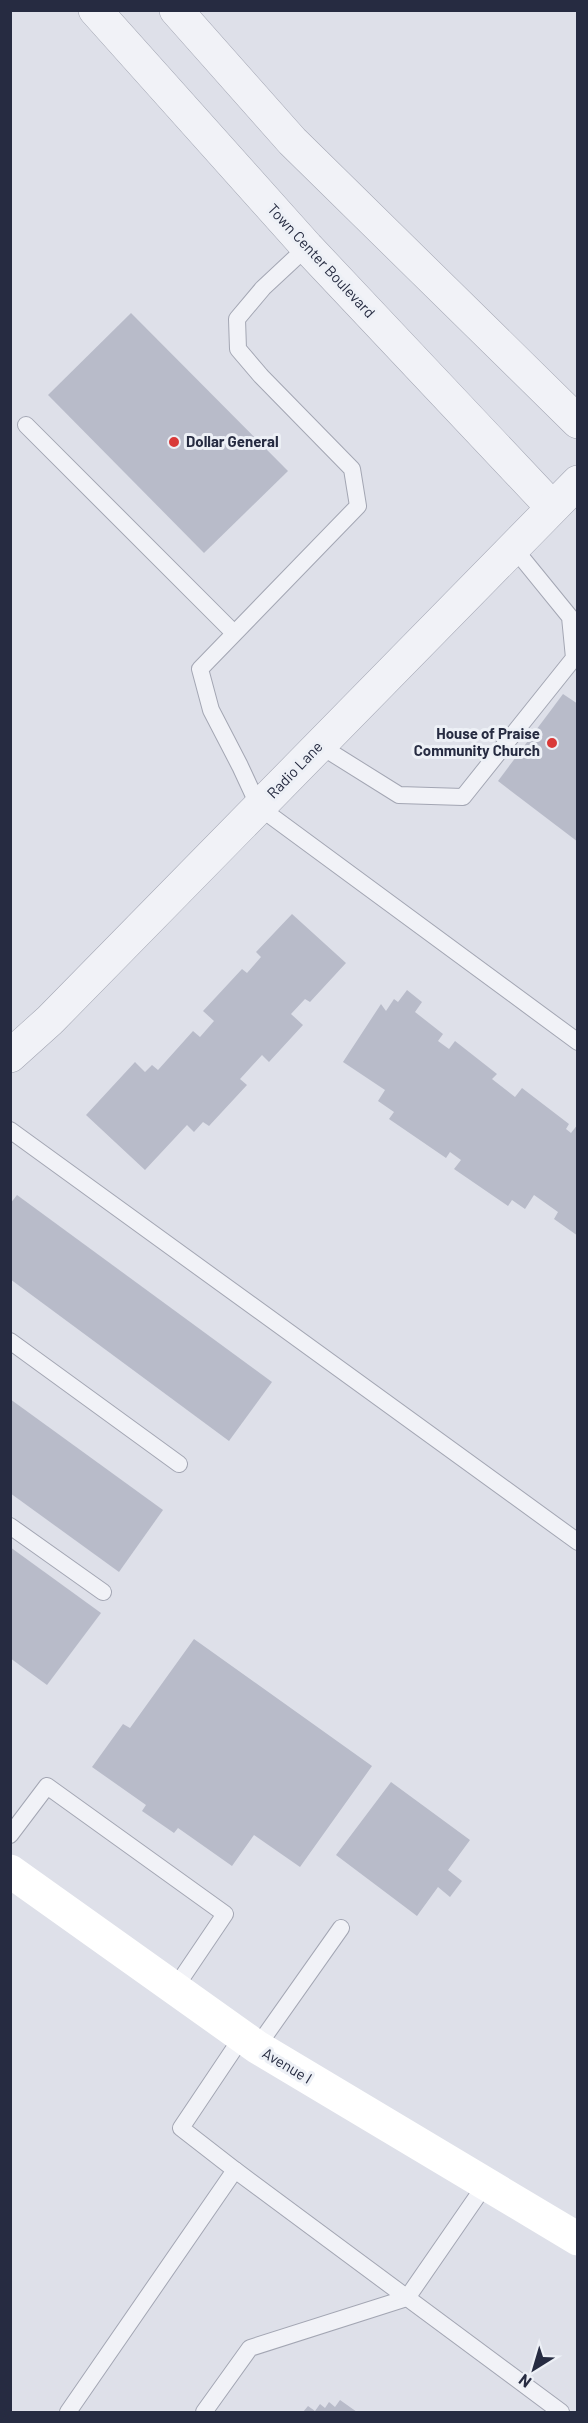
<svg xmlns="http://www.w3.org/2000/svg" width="588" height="2423" viewBox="0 0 588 2423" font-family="Barlow,sans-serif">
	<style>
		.building { fill: #b8bbc9 }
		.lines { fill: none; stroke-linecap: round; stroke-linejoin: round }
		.service-casing { stroke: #a3a6b3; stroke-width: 18 }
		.tertiary-casing { stroke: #a3a6b3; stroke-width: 34 }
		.service { stroke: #f1f2f7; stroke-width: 16 }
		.tertiary { stroke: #f1f2f7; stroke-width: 33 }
		.secondary { stroke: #fff; stroke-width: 33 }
		.poi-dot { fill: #d93938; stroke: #edf0f6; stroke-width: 2 }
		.labels { text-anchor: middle; stroke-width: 6; stroke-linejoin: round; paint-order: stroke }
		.street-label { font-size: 15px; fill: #262b41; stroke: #edf0f6 }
		.poi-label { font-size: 15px; font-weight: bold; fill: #262b41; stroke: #edf0f6; text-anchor: start }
	</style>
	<rect width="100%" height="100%" fill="#dee0e9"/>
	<g class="building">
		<polygon points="131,313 288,471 204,553 48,395"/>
		<polygon points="563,694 578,704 578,842 498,781"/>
		<polygon points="292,914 346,963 310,1002 305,999 291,1014 303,1025 269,1062 262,1055 240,1079 247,1085 209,1126 203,1122 194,1132 187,1125 145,1170 86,1115 135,1062 145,1072 152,1065 158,1070 193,1031 200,1037 214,1021 203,1011 242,969 247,973 261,957 256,952"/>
		<polygon points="407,990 422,1002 415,1012 443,1034 438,1041 449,1049 455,1041 497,1074 492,1079 515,1097 522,1088 569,1124 566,1129 571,1133 578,1124 578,1236 554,1219 558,1212 534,1195 525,1209 512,1200 508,1206 454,1169 461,1160 450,1152 446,1158 389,1119 394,1112 378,1101 385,1090 343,1062 381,1004 386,1011 394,999 398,1002"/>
		<polygon points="17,1195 272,1382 229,1441 10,1279 10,1204"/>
		<polygon points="10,1399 163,1510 119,1572 10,1493"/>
		<polygon points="10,1547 101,1613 47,1685 10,1658"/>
		<polygon points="194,1639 372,1766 300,1867 254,1835 232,1866 178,1828 174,1833 142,1811 146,1805 92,1767 123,1724 130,1728"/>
		<polygon points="391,1782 470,1840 448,1870 462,1881 450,1897 438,1887 417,1916 336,1855"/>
		<polygon points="340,2400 357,2412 303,2412 308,2406 315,2411 320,2404 325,2408 329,2402 335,2407"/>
	</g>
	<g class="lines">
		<g class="service-casing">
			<g id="service">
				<polyline points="307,247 263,288 237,319 238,349 261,376 352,469 358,506 200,669 211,710 240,766 259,807 578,1042"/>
				<polyline points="26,425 234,633"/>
				<polyline points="319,745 399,795 463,797 574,658 570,617 513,547"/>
				<polyline points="10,1130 578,1542"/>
				<polyline points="10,1341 179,1464"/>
				<polyline points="10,1526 103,1592"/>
				<polyline points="10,1835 47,1786 225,1914 175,1988"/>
				<polyline points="257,2047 341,1928"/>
				<polyline points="235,2170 181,2128 242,2037"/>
				<polyline points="68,2412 235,2170 561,2412"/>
				<polyline points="204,2412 250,2348 407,2298 485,2185"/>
			</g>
		</g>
		<g class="tertiary-casing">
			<g id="tertiary">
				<polyline points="95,10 307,247 552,507"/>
				<polyline points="176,10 292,141 578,422"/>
				<polyline points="10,1056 50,1020 578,482"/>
			</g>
		</g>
		<use href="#service" class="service"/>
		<use href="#tertiary" class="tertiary"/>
		<polyline class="secondary" points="10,1871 257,2047 578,2239"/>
	</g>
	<g class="poi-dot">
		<circle cx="174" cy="442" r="6"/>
		<circle cx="552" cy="743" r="6"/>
	</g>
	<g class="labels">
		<g class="street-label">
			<text transform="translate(321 261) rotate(47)" y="5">Town Center Boulevard</text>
			<text transform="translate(295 770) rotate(-46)" y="5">Radio Lane</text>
			<text transform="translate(287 2066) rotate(31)" y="5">Avenue I</text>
		</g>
		<g class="poi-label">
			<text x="186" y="447">Dollar General</text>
			<text x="540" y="739" text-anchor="end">House of Praise<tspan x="540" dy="17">Community Church</tspan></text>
		</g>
	</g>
	<rect width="588" height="2423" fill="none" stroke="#262b41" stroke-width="24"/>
	<g transform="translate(534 2369) rotate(217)" stroke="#edf0f6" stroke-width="4.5" paint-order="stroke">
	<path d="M0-4.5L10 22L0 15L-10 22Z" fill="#262b41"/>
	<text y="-9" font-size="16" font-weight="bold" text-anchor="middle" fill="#262b41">N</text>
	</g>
</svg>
